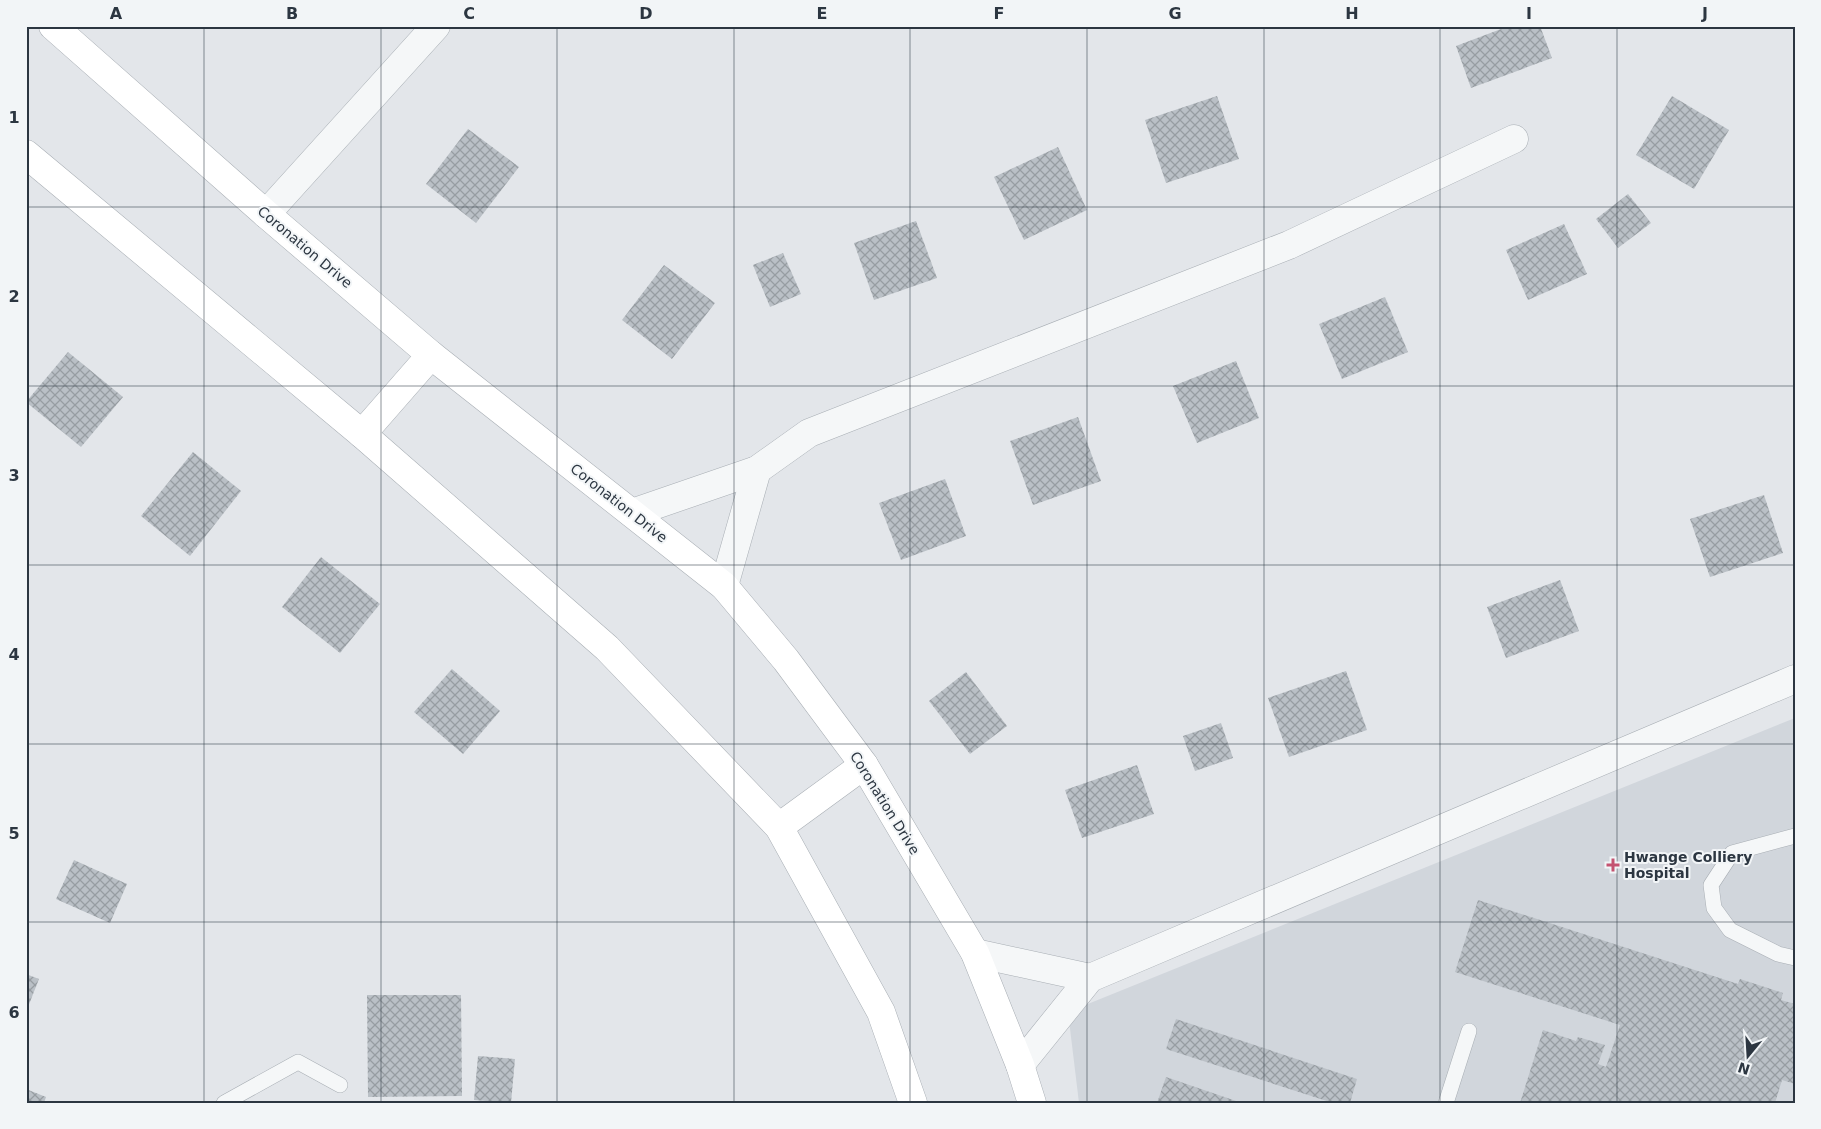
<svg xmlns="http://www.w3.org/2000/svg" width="1821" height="1129" viewBox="0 0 1821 1129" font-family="'DejaVu Sans',sans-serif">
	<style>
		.built { fill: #d1d6dc }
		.building { fill: url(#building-cross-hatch) }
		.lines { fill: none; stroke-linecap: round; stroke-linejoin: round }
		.lane-casing { stroke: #a8aeb4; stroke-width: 16 }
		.street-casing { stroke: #a8aeb4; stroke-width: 29 }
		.secondary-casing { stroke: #a8aeb4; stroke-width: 29 }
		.lane { stroke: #f5f7f8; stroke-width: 15 }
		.street { stroke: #f5f7f8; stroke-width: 28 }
		.secondary { stroke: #fff; stroke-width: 28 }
		.grid { fill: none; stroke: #2c3641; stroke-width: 1; stroke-opacity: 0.55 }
		.poi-dot { fill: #c45371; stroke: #f2f5f7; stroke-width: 2 }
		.labels { text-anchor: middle; stroke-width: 4; stroke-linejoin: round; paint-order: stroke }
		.street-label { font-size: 14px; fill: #2c3641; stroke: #f2f5f7 }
		.poi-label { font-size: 14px; font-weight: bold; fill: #2c3641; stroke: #f2f5f7; text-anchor: start }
		.neatline { fill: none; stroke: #2c3641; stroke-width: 2 }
		.grid-label { font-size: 16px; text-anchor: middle; font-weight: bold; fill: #2c3641 }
	</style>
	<defs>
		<pattern id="building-cross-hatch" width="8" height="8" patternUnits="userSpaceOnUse" patternTransform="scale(1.25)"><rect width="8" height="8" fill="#bac0c6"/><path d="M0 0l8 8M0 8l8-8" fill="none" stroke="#979da2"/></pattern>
	</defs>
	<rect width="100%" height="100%" fill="#e3e6ea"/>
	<polygon class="built" points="1795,718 1795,1103 1079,1103 1068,1012"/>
	<g class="building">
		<polygon points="1509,26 1540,26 1552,58 1471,88 1456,46"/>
		<polygon points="1217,96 1239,159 1166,183 1145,120"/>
		<polygon points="1672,96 1729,130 1694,189 1636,155"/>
		<polygon points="468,129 519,167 476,223 426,184"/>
		<polygon points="1058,147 1087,210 1024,240 994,177"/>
		<polygon points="1628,194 1651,223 1618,248 1596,219"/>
		<polygon points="916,221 937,278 874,300 854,243"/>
		<polygon points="1564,224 1587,274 1528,300 1506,250"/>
		<polygon points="783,253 801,294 770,307 753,265"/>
		<polygon points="664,265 715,303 672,359 622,320"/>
		<polygon points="1385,297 1408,352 1342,379 1319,324"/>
		<polygon points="68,352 123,397 81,447 26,402"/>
		<polygon points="1236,361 1259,418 1197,443 1173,386"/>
		<polygon points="1078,417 1101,481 1033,505 1010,441"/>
		<polygon points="193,452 241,491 190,556 141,516"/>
		<polygon points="945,479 966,536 901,560 879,503"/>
		<polygon points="1764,495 1783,553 1710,577 1690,519"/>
		<polygon points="321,557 380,604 340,653 282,607"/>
		<polygon points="1560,580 1579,631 1506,658 1487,607"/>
		<polygon points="452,669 500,711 463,754 414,712"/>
		<polygon points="1346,671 1367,730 1289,757 1268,698"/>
		<polygon points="966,672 1007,726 970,754 929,701"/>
		<polygon points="1221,723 1233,758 1195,771 1183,736"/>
		<polygon points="1137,765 1154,814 1082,838 1065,790"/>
		<polygon points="74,860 127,884 110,923 56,899"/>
		<polygon points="1478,900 1738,984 1740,979 1783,993 1781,1000 1795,1004 1795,1084 1782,1080 1775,1103 1520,1103 1543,1030 1576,1041 1578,1037 1605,1045 1598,1064 1606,1067 1620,1025 1455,972"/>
		<polygon points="26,974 39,979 26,1012"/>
		<polygon points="367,995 461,995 462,1096 368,1097"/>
		<polygon points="1176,1019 1357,1079 1350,1103 1333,1103 1166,1049"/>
		<polygon points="478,1056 515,1059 511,1103 474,1100"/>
		<polygon points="1166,1077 1239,1102 1239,1103 1157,1103"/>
		<polygon points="26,1089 46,1097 44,1103 26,1102"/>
	</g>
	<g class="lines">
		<g class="lane-casing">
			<g id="lane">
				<polyline points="1795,836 1732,853 1711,885 1714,908 1730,930 1778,954 1795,958"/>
				<polyline points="224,1103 298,1062 340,1085"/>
				<polyline points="1446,1103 1469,1031"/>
			</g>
		</g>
		<g class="street-casing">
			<g id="street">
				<polyline points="266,214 436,26"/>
				<polyline points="632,513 757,470 809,433 1289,245 1514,139"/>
				<polyline points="724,586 757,470"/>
				<polyline points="975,953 1090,978"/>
				<polyline points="1020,1065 1090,978 1795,679"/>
			</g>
		</g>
		<g class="secondary-casing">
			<g id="secondary">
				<polyline points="53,26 266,214 431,355 724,586 786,660 864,765 975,953 1020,1065 1032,1103"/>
				<polyline points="26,154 362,434 607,648 779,827 881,1012 913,1103"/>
				<polyline points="362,434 431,355"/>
				<polyline points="779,827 864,765"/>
			</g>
		</g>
		<use href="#lane" class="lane"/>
		<use href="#street" class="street"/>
		<use href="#secondary" class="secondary"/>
	</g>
	<path class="grid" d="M 204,26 L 204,1103M 381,26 L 381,1103M 557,26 L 557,1103M 734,26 L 734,1103M 910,26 L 910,1103M 1087,26 L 1087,1103M 1264,26 L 1264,1103M 1440,26 L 1440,1103M 1617,26 L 1617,1103M 26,207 L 1795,207M 26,386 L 1795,386M 26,565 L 1795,565M 26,744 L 1795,744M 26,922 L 1795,922"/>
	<path class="poi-dot" d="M1610.5 857.5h5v5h5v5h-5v5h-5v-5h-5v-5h5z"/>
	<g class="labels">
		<g class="street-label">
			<text transform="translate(305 247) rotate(40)" y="5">Coronation Drive</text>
			<text transform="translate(619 503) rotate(38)" y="5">Coronation Drive</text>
			<text transform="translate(885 803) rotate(58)" y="5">Coronation Drive</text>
		</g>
		<g class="poi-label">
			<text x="1624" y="862">Hwange Colliery<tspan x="1624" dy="16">Hospital</tspan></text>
		</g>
	</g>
	<rect width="1821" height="1129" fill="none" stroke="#f2f5f7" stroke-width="55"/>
	<g transform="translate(1748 1056) rotate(198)" stroke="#f2f5f7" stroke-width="4" paint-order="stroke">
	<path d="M0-4L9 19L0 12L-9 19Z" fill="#2c3641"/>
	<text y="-8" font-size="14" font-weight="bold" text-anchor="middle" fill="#2c3641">N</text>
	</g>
	<rect x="28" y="28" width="1766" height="1074" class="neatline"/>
	<g class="grid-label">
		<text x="116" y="19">A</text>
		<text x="292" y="19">B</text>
		<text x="469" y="19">C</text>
		<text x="646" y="19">D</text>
		<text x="822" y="19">E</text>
		<text x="999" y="19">F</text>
		<text x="1175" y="19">G</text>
		<text x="1352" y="19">H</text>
		<text x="1529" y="19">I</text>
		<text x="1705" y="19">J</text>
		<text x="14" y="123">1</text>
		<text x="14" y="302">2</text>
		<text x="14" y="481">3</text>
		<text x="14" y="660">4</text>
		<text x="14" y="839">5</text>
		<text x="14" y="1018">6</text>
	</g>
</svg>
